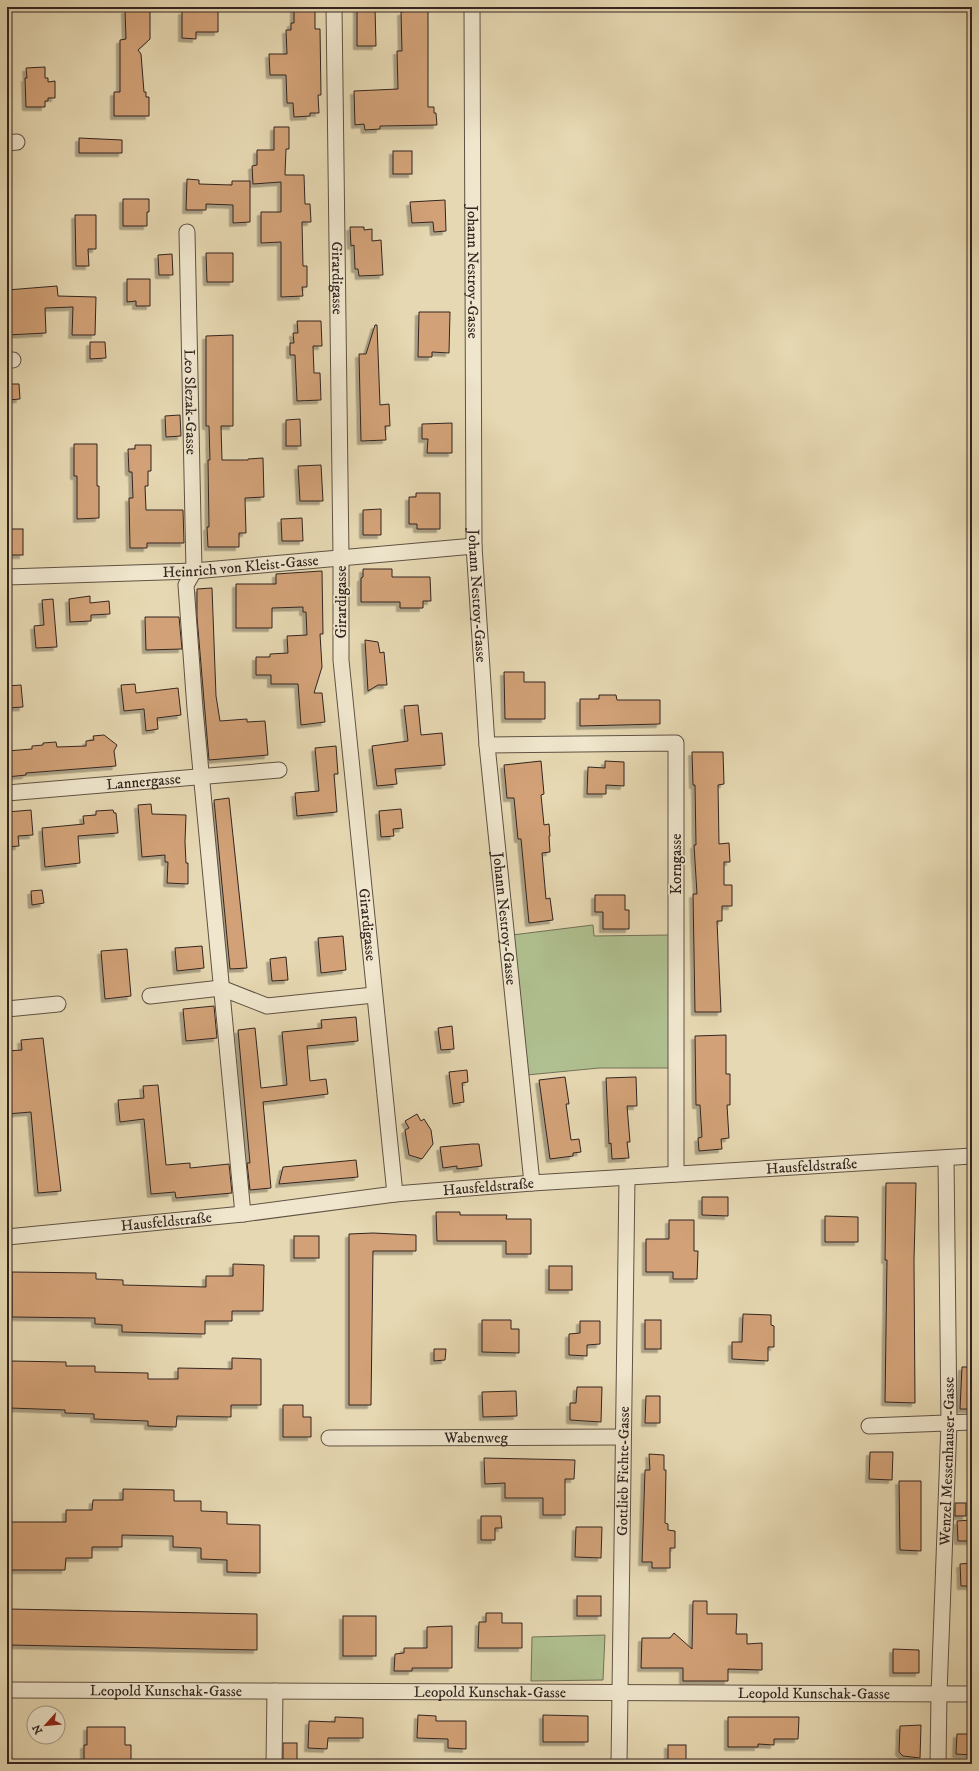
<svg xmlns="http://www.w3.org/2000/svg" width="979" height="1771" viewBox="0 0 979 1771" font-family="'IM FELL DW Pica',serif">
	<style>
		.green { fill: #b0c090; stroke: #727258 }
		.building { fill: #d2a177; stroke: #332520; filter: url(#shadow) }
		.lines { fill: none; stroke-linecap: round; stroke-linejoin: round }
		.minor-casing { stroke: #605244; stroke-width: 17 }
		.minor { stroke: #efe6cd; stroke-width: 15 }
		.labels { text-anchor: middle; stroke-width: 3.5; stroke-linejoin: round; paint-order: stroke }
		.street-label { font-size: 15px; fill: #332520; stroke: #efe6cd }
	</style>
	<defs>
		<filter id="shadow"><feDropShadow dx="-3.5" dy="3.5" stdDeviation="0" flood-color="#0004"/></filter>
	</defs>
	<rect width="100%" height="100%" fill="#e6d8b2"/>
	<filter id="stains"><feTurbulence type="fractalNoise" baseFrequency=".005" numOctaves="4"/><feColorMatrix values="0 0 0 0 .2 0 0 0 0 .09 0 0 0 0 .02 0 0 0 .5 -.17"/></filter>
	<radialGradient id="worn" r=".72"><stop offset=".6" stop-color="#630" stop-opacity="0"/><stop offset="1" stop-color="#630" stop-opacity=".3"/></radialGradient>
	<g class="green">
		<polygon points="593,925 594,936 669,935 669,1068 599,1068 527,1075 512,935"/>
		<polygon points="605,1635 603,1680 531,1681 532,1637"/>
	</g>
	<g class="building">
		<polygon points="131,7 150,7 150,39 138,50 141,54 144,92 146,92 146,97 149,97 149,116 114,116 114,92 120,92 120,40 126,39 125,10 131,10"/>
		<polygon points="294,7 315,7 315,29 320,29 321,95 318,95 319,113 310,113 310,116 294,117 293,103 287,103 286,75 270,75 269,54 287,54 286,30 291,30 291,23 294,23"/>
		<polygon points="422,7 422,11 428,11 428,107 434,107 434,113 436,113 437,125 380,126 380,129 365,130 364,124 355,125 354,91 398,89 397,51 402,51 401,12 410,11 410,8"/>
		<polygon points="357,8 375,8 376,46 357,46"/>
		<polygon points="218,10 218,32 196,32 196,39 182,38 182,11"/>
		<polygon points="45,67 45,78 48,78 48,82 55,81 55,98 48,98 48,101 45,101 45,107 26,107 25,78 27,78 26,68"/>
		<polygon points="274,127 289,127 289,149 286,149 285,175 304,175 305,204 310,204 311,222 302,222 303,266 307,266 307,287 302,287 303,296 281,297 281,242 261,243 261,212 281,212 281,182 253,184 252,166 257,165 257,150 274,150"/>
		<polygon points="79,138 122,140 122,153 79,153"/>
		<rect x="393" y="151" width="19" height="23"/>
		<polygon points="187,179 199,180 199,184 232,185 232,181 250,181 250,222 233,223 233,205 206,204 206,210 186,210"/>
		<polygon points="123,199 149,199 149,212 147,212 147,226 123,226"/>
		<polygon points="445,200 446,231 434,232 433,222 412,223 410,202"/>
		<polygon points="75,215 96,215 96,249 88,249 89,266 76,266"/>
		<polygon points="350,227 364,227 364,230 372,229 372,241 381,240 383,275 359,276 358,269 355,269 354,245 351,246"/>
		<polygon points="206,253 233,253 233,282 207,282"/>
		<polygon points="172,254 173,275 159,275 158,255"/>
		<polygon points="127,279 150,279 150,306 136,306 136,301 127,302"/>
		<polygon points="57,286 58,296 96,297 95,335 72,335 73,307 45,308 46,333 7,335 7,290"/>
		<polygon points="419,312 450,312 449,353 432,352 432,357 418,357"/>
		<polygon points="297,321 321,321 322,346 313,346 314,373 320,373 321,400 297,401 295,355 290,355 290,343 294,343 293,333 298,333"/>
		<polygon points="375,325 377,325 380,405 389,404 390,426 385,426 386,440 361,441 359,354 366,354"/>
		<polygon points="233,335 233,426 221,426 222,460 248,460 248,459 263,458 264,497 245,498 246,533 239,533 239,547 208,547 207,527 209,527 208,460 210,460 209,426 206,426 206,336"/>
		<polygon points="90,342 105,342 106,358 90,359"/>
		<polygon points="7,384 19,384 20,399 7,400"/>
		<polygon points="180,415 181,436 166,437 165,416"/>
		<polygon points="300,419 301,446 286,446 286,420"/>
		<polygon points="452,423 452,453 427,453 428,439 422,439 422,424"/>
		<polygon points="74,444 97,444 97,486 99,486 99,518 77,519 77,476 74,476"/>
		<polygon points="135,445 151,445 151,471 148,471 148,486 145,486 146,510 183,510 184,543 147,543 147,548 130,548 129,498 133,498 132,472 129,472 128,449 135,449"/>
		<polygon points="321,465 323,501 300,501 298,466"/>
		<polygon points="416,493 440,493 440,529 417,529 417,524 409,524 409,497 416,497"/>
		<polygon points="381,509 381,535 363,535 363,510"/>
		<polygon points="302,518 303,541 282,541 281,519"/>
		<rect x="7" y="529" width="16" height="26"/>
		<polygon points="363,569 392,569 392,577 430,577 431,601 423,601 423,608 400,608 400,602 361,602 361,578 363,577"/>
		<polygon points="322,571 323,634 320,634 322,667 314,693 322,693 325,722 301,725 298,684 271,684 271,675 256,675 256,657 270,657 270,654 288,653 287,636 307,635 306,612 303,612 303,607 272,608 272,628 236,628 236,584 276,584 276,574"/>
		<polygon points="212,588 216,696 220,721 247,719 247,722 265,721 268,755 209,760 197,617 197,589"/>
		<polygon points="90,596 90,603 109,601 110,614 91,615 91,621 70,622 69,599"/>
		<polygon points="53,599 57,647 36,648 34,626 44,625 42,600"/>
		<polygon points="145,617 179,617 182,649 146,650"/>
		<polygon points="365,640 378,642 380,653 384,652 387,685 378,685 368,691"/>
		<polygon points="504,672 524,672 524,682 545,682 545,719 505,719"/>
		<polygon points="135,684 136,693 178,688 181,715 157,718 158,729 146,731 144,709 124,711 121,685"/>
		<polygon points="21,685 23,707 7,708 7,686"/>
		<polygon points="599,695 616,695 617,700 660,700 660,724 580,726 580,699 599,699"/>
		<polygon points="418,705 421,735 442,733 445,765 395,769 397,784 377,786 372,746 408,741 404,706"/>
		<polygon points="104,735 117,745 114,751 116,766 26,773 26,775 7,777 7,751 32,749 32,746 43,745 43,743 56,742 57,747 86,746 86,741 94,740 93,736"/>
		<polygon points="336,746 338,774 334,774 337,812 297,816 295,793 319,791 315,748"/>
		<polygon points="692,752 723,752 724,784 718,785 719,844 729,843 730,862 724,862 724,885 732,885 732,906 722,906 722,921 717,921 721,1012 695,1012 693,894 697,894 694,845 696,845 695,785 693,785"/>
		<polygon points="541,761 544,794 541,795 544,825 549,824 550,836 549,836 550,852 542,853 546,899 550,898 553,920 529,923 521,839 518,839 514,798 507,798 504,765"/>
		<polygon points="605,761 624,762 624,786 606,785 606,794 587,794 588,767 605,768"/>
		<polygon points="229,798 247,968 230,969 214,800"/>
		<polygon points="151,804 152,814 186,815 185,842 186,863 188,863 188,884 167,883 168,862 165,862 165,855 142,857 138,805"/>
		<polygon points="401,809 403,828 393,829 394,836 381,837 379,811"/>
		<polygon points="31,810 33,835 18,836 19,846 7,847 7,812"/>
		<polygon points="113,810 114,813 116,813 118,833 78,836 80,863 45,867 42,828 84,824 83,816 96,815 96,811"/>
		<polygon points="42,890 44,903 32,905 31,891"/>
		<polygon points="595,895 625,895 625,910 629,910 629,929 603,929 603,912 595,912"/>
		<polygon points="343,936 346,970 321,973 318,938"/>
		<polygon points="202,946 204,968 177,971 175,948"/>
		<polygon points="127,949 131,996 105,999 101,951"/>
		<polygon points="286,957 288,980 272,981 270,959"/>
		<polygon points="214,1006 217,1038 186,1041 183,1009"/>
		<polygon points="356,1017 358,1041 307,1046 310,1081 326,1079 328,1094 263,1102 271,1188 250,1190 247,1163 250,1163 238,1030 255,1028 261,1088 287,1085 282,1032 322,1028 321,1020"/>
		<polygon points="452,1026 454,1049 441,1050 438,1028"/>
		<polygon points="726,1035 726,1074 730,1074 730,1105 727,1105 729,1138 721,1139 722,1149 699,1151 698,1138 702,1137 700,1105 696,1105 695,1036"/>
		<polygon points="43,1038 61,1191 38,1193 31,1112 7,1114 7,1051 22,1050 21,1040"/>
		<polygon points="467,1070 468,1082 462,1083 464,1102 453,1104 449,1072"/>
		<polygon points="565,1077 569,1104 566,1104 571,1140 579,1139 581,1152 573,1153 573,1156 550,1159 539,1080"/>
		<polygon points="636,1077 637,1106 627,1106 630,1142 627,1142 629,1158 612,1159 611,1143 609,1144 606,1078"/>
		<polygon points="158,1085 166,1165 190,1163 190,1168 229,1164 232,1193 176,1198 175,1192 151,1194 144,1119 120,1122 118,1100 144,1098 143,1086"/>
		<polygon points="417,1114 421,1121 424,1119 431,1130 433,1144 422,1159 409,1155 405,1130 409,1128 405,1121"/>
		<polygon points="472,1144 479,1144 482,1166 457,1169 457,1166 443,1168 440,1147"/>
		<polygon points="356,1160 358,1177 279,1184 283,1167"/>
		<polygon points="886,1183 916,1183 914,1260 915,1403 885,1402 887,1260 885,1260"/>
		<polygon points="702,1197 728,1197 728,1216 702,1215"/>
		<polygon points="436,1212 460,1212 460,1215 507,1215 506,1219 531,1219 531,1254 506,1254 506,1241 437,1241"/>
		<polygon points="825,1216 858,1217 858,1242 825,1242"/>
		<polygon points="669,1220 694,1220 694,1251 698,1251 697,1279 673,1279 673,1272 646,1272 646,1239 669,1239"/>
		<polygon points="373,1233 416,1235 416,1251 373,1251 371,1405 349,1405 349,1234"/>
		<rect x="294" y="1236" width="25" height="22"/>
		<polygon points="233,1264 264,1265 263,1311 232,1311 232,1321 205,1321 205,1334 122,1332 122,1325 95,1324 95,1318 12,1317 12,1272 96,1273 96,1279 123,1280 123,1285 206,1287 206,1276 233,1276"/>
		<rect x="549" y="1266" width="23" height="24"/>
		<polygon points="743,1314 771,1315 771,1325 774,1326 774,1347 768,1347 768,1361 732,1359 732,1342 742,1342"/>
		<polygon points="482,1320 511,1320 511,1329 519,1329 519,1353 482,1352"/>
		<rect x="645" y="1320" width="16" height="29"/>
		<polygon points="580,1321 600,1321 600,1344 587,1345 587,1356 569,1355 569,1334 580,1333"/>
		<polygon points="434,1349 446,1349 445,1360 434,1361"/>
		<polygon points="232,1358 261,1359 261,1405 231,1405 231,1417 177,1416 176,1427 148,1426 148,1421 94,1419 94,1414 65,1413 65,1410 10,1408 11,1361 66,1362 66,1366 95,1366 95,1372 148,1373 148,1379 178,1379 178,1368 232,1369"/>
		<polygon points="962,1367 972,1367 972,1409 960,1409"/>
		<polygon points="577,1387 602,1387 601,1422 570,1420 570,1403 576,1403"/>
		<polygon points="516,1391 517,1416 483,1417 482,1392"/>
		<polygon points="646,1396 660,1396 660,1423 645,1423"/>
		<polygon points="283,1405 303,1405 303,1417 311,1417 311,1437 283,1437"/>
		<polygon points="870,1452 893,1452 892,1480 869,1479"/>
		<polygon points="649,1454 664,1455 664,1470 666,1470 665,1523 668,1524 668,1530 675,1531 675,1548 670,1548 670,1568 652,1568 652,1562 642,1562 645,1470 650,1470"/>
		<polygon points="484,1458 575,1460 574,1479 565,1479 565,1515 543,1515 543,1498 505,1498 505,1483 485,1484"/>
		<polygon points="899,1481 921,1481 921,1551 900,1550"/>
		<polygon points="123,1489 174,1490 174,1501 201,1501 201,1511 227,1512 227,1524 260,1525 260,1573 227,1572 227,1560 201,1559 201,1548 173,1547 173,1536 122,1535 122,1547 92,1547 92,1558 66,1558 65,1570 8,1570 8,1522 66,1522 66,1510 92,1510 93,1500 123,1500"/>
		<rect x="955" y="1503" width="11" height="13"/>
		<polygon points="481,1516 501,1516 502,1528 495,1528 495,1540 481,1540"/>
		<polygon points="972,1520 972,1541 958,1541 957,1521"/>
		<polygon points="576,1527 602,1527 601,1558 575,1557"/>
		<polygon points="972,1563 972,1586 961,1586 960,1564"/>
		<rect x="577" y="1596" width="24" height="20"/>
		<polygon points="693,1601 707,1601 707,1614 737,1614 736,1634 747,1634 747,1644 762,1643 762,1670 728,1669 728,1681 683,1681 683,1668 641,1668 642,1638 670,1638 674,1633 692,1649"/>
		<polygon points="9,1609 257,1614 257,1650 9,1645"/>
		<polygon points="486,1613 502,1613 502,1623 522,1623 522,1648 478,1648 479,1622 486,1622"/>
		<rect x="343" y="1616" width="33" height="40"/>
		<polygon points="452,1626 452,1668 412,1668 412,1671 394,1671 395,1654 404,1653 404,1648 427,1648 427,1627"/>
		<polygon points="893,1649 919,1650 919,1673 893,1673"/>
		<polygon points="418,1715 436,1716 436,1721 466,1721 466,1749 448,1748 448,1739 417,1738"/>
		<polygon points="543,1715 588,1716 588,1742 543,1742"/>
		<polygon points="335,1717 363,1718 363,1738 328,1738 327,1749 308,1748 309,1721 335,1722"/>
		<polygon points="728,1717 799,1717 798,1739 774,1739 774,1745 758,1744 758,1747 728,1747"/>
		<polygon points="921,1725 920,1758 903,1756 899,1752 900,1726"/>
		<polygon points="87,1727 125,1727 125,1745 131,1745 131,1764 84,1764 84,1745 87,1745"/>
		<polygon points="957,1734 972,1734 972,1755 956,1754"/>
		<rect x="283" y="1743" width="14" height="21"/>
		<rect x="668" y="1745" width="18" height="19"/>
	</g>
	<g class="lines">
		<g class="minor-casing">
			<g id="minor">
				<path id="s1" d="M 334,7 L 341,557 L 341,660 L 395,1194"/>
				<path id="s2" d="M 472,7 L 474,546 L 487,745 L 532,1183"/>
				<polyline points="7,143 17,142"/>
				<path id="s3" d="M 187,232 L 194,571 L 186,585 L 195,709 L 243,1214"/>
				<polyline points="7,360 13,360"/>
				<path id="s4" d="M 7,577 L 194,571 L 474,546"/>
				<polyline points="487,745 676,743 676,1174"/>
				<path id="s5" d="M 7,793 L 279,770"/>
				<polyline points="150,996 221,988 267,1006 374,995"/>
				<polyline points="7,1009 58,1004"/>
				<path id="s6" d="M 7,1237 L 243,1214 L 395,1194 L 532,1183 L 972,1156"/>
				<polyline points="869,1426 972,1422"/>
				<path id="s7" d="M 329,1438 L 623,1437"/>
				<path id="s8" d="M 7,1690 L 972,1694"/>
				<polyline points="274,1764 275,1691"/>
				<path id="s9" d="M 619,1764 L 627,1178"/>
				<path id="s10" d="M 938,1764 L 939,1694 L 949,1423 L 946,1158"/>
			</g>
		</g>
		<use href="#minor" class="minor"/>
	</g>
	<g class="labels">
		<g class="street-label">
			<text dy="5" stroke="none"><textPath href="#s2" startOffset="265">Johann Nestroy-Gasse</textPath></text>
			<text dy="5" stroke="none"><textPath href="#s1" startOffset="271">Girardigasse</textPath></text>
			<text dy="5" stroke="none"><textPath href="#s3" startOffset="170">Leo Slezak-Gasse</textPath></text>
			<text dy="5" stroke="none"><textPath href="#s4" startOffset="234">Heinrich von Kleist-Gasse</textPath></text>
			<text dy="5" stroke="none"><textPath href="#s2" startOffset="589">Johann Nestroy-Gasse</textPath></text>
			<text transform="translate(341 602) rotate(-90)" y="5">Girardigasse</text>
			<text dy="5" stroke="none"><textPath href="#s5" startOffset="137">Lannergasse</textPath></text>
			<text transform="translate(676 864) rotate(-90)" y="5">Korngasse</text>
			<text dy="5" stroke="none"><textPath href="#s2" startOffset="913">Johann Nestroy-Gasse</textPath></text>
			<text dy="5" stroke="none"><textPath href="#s1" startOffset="919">Girardigasse</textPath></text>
			<text dy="5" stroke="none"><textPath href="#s6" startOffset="808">Hausfeldstraße</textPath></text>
			<text dy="5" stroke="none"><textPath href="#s6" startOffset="484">Hausfeldstraße</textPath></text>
			<text dy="5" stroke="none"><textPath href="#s6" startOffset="160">Hausfeldstraße</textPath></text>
			<text dy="5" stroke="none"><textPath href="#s7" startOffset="147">Wabenweg</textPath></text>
			<text dy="5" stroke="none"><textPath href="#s10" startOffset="303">Wenzel Messenhauser-Gasse</textPath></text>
			<text dy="5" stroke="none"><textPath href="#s9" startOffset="293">Gottlieb Fichte-Gasse</textPath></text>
			<text dy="5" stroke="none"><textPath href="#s8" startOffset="159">Leopold Kunschak-Gasse</textPath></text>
			<text dy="5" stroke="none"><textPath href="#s8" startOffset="483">Leopold Kunschak-Gasse</textPath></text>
			<text dy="5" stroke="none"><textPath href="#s8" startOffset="807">Leopold Kunschak-Gasse</textPath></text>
		</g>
	</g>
	<rect width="979" height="1771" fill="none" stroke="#e6d8b2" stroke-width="24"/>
	<rect x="8" y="8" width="963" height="1755" fill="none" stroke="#332520" stroke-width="2"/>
	<rect x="12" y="12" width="955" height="1747" fill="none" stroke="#332520"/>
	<g transform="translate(46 1725) rotate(243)"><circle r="19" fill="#efe6cd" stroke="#a49988"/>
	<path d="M0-3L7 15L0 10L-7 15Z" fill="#8f2418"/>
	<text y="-6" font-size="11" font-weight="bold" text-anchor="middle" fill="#332520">N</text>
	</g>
	<rect width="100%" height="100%" filter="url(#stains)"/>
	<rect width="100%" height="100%" fill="url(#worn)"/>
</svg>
